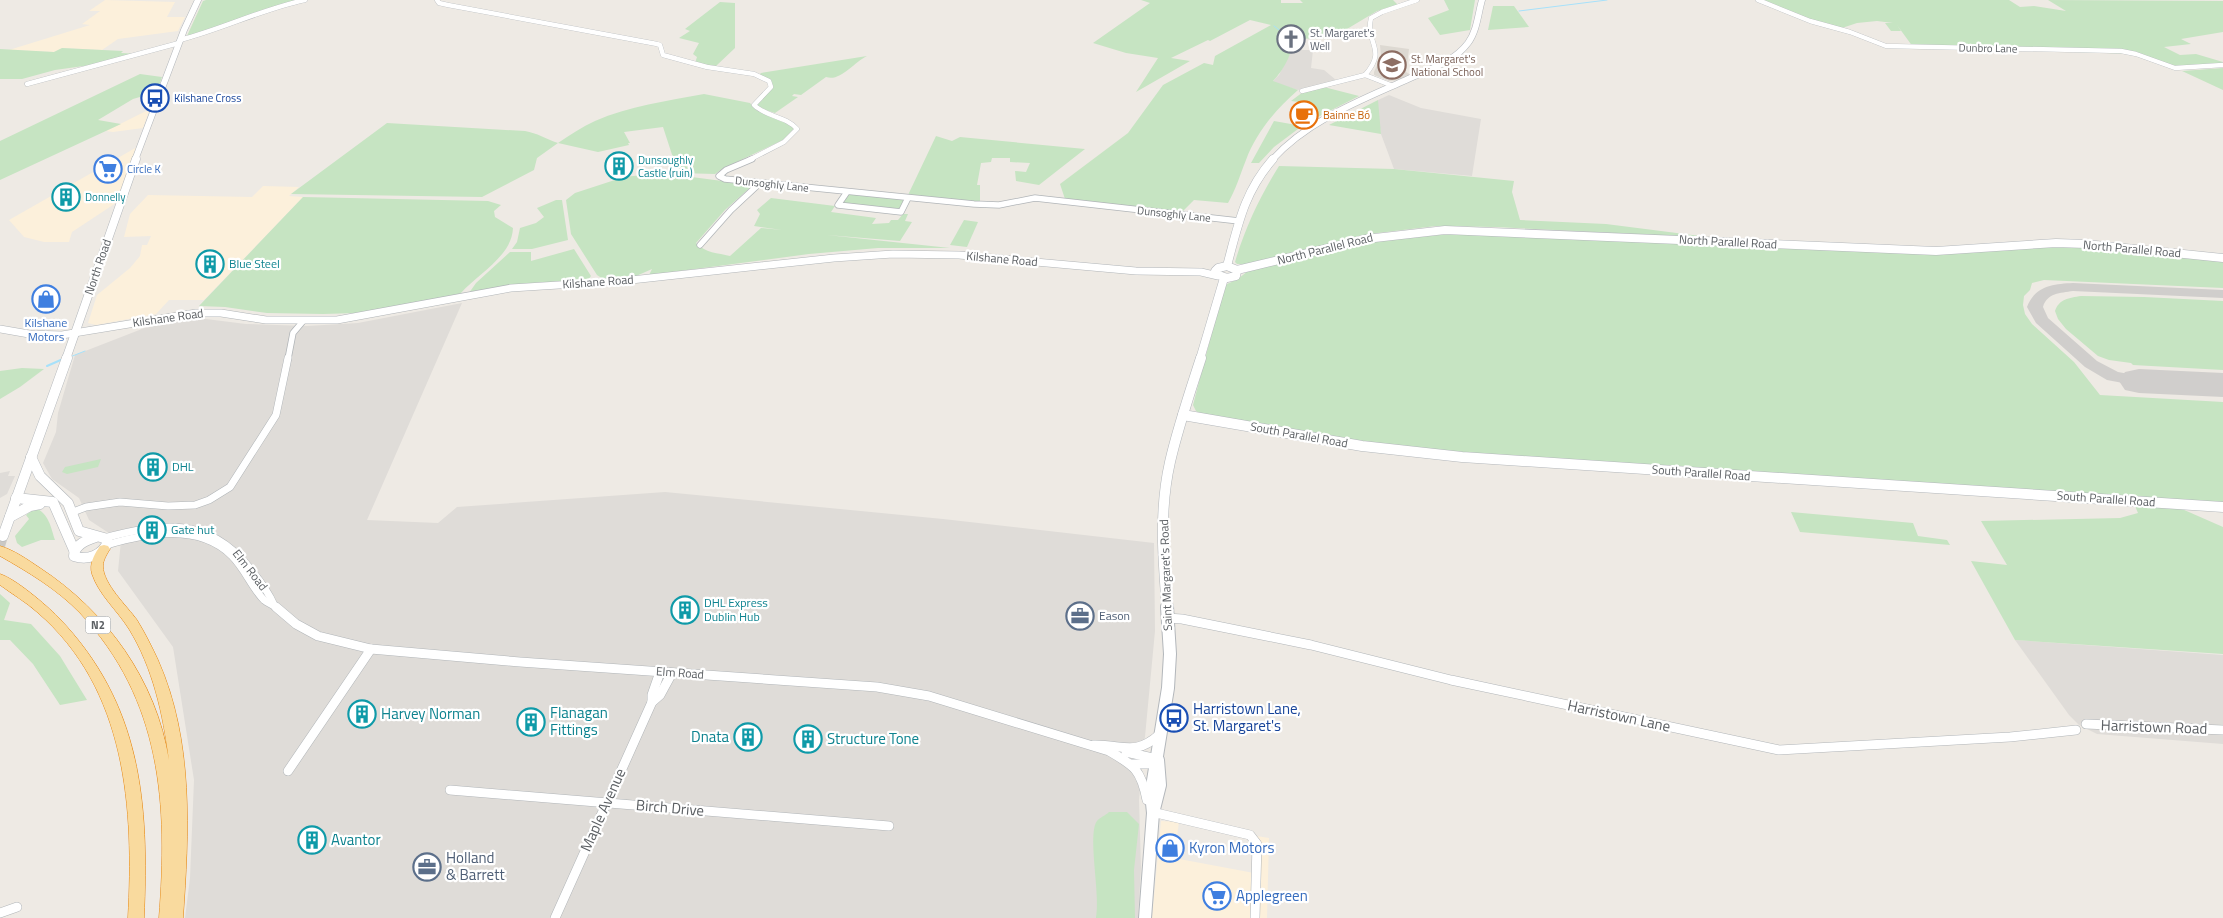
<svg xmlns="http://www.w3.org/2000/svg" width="2223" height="918" viewBox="0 0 2223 918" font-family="'Titillium Web',sans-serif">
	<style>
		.commercial { fill: #fcf0db }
		.industrial { fill: #dfdcd8 }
		.education { fill: #ddd9d2 }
		.green { fill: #c6e4c2 }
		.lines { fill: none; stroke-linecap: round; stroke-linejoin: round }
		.stream-far1 { stroke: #a7e1fa; stroke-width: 1 }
		.stream { stroke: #a7e1fa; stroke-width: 2 }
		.taxiway { fill: #d0cecc; fill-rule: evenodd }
		.runway { fill: #d0cecc; fill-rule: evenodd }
		.secondary-tunnel { stroke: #cac8c4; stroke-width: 10; stroke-dasharray: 10 5; stroke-linecap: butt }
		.minor-far3-casing { stroke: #b1b5b8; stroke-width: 5 }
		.minor-far2-casing { stroke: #b1b5b8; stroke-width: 7 }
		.minor-far1-casing { stroke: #b1b5b8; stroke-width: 8 }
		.minor-casing { stroke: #b1b5b8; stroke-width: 10 }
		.tertiary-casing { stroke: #b1b5b8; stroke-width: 8 }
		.secondary-far3-casing { stroke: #b3b7bb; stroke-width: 7 }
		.secondary-far2-casing { stroke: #b3b7bb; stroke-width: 9 }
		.secondary-far1-casing { stroke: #b3b7bb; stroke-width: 11 }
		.secondary-casing { stroke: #b3b7bb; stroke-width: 14 }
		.trunk-casing { stroke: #e6850c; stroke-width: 1 }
		.minor-far3 { stroke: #fff; stroke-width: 4.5 }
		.minor-far2 { stroke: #fff; stroke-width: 5.5 }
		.minor-far1 { stroke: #fff; stroke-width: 7 }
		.minor { stroke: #fff; stroke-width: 9 }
		.tertiary { stroke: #fff; stroke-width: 7 }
		.secondary-far3 { stroke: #fff; stroke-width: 6 }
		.secondary-far2 { stroke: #fff; stroke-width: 8 }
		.secondary-far1 { stroke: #fff; stroke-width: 10 }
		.secondary { stroke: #fff; stroke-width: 12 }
		.trunk { fill: #f9da9e; fill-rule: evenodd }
		.labels { text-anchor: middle; stroke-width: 4.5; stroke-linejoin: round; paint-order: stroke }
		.far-worship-label { font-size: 11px; fill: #5b616d; stroke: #fff; text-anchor: start }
		.far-street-label { font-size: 11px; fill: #5c6064; stroke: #fff }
		.far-education-label { font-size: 11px; fill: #785e54; stroke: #fff; text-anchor: start }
		.far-transit-label { font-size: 11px; fill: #164399; stroke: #fff; text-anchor: start }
		.far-food-label { font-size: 11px; fill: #c56008; stroke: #fff; text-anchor: start }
		.far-culture-label { font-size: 11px; fill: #0d838f; stroke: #fff; text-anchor: start }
		.far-shop-label { font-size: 11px; fill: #366cbe; stroke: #fff; text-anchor: start }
		.shield { fill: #fff; stroke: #8d9092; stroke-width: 1 }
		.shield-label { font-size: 11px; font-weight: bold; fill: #5c6064 }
		.street-label { font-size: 12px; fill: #5c6064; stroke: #fff }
		.culture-label { font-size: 12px; fill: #0d838f; stroke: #fff; text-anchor: start }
		.shop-label { font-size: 12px; fill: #366cbe; stroke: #fff }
		.service-label { font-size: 12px; fill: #4e5e75; stroke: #fff; text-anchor: start }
		.near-transit-label { font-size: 15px; fill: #164399; stroke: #fff; text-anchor: start }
		.near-culture-label { font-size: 15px; fill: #0d838f; stroke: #fff; text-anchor: start }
		.near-street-label { font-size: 15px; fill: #5c6064; stroke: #fff }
		.near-shop-label { font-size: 15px; fill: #366cbe; stroke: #fff; text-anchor: start }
		.near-service-label { font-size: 15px; fill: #4e5e75; stroke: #fff; text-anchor: start }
	</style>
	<rect width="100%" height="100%" fill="#eeeae4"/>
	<g class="commercial">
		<polygon points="105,0 175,2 167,17 185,17 178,31 118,39 102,50 63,48 54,52 9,50 90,25 82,24 100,11 89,11"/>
		<polygon points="150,109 143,128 113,132 106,131"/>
		<polygon points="137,147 116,203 72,232 69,242 44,242 24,237 9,220"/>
		<polygon points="263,186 299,187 289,196 303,197 204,300 169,300 156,314 96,325 88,323 97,295 130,268 140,256 142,245 147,245 151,236 124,237 130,214 148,195 252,197"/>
		<polygon points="1161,821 1179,822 1174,858 1254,873 1257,844 1250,835 1269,838 1267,918 1152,918"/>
	</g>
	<g class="industrial">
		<polygon points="1292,50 1313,50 1311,68 1324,70 1336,80 1298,90 1272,82 1279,75"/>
		<polygon points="1389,95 1421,108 1481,119 1472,176 1394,169 1381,134 1378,114 1378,100"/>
		<polygon points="462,303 367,520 438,523 457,507 665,492 943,519 1154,543 1155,631 1139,800 1141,868 1138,918 185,918 190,878 194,780 173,647 118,571 121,541 89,520 79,498 52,479 43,463 56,432 58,413 75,355 147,327 198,318 246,324 307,326 358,323"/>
		<polygon points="10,471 8,476 15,476 7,494 0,498 0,473"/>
		<polygon points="2015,640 2223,655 2223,744 2097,734 2079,725 2069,715"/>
	</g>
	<polygon class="education" points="1380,45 1409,49 1406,72 1411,75 1401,80 1389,81 1374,75 1374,72 1381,56"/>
	<g class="green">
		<polygon points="206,0 300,0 265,9 186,38 203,1"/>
		<path d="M 1141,0 L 1281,0 L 1281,3 L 1303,3 L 1300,0 L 1393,0 L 1398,5 L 1377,11 L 1332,38 L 1293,39 C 1293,53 1283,71 1273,81 L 1298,90 C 1276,109 1256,133 1246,160 C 1240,175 1236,189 1228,203 L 1194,200 L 1181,213 L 1065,199 L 1060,184 L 1128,133 L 1163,85 L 1204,63 L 1213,65 L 1215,56 L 1271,25 L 1250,20 L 1210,41 L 1208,40 L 1171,58 L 1190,61 L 1136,92 L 1158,58 L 1126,53 L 1093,43 L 1150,3 Z"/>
		<polygon points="1444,0 1475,0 1470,30 1440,35 1428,18 1449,10"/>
		<polygon points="1764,0 2009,0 2020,7 2034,6 2066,11 2048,0 2223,1 2223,32 2181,39 2191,44 2164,47 2180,55 2196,54 2223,62 2223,64 2175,67 2139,54 1913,47 1897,25 1901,31 1891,31 1885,23 1893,23 1877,21 1857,23 1842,28 1812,21"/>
		<polygon points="720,2 735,3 735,48 716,66 695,63 697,57 693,54 699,43 679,38 690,31 685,29"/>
		<polygon points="1493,6 1514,6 1529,27 1488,30"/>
		<polygon points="62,48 123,51 121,53 139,54 98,64 55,70 22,79 0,79 0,49 54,52"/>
		<path d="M 867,56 C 853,63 840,82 826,77 L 801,95 L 794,94 L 792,96 L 798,97 L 775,113 L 755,107 C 758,97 766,93 771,83 L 759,75 L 761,73 Z"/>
		<polygon points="2223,68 2223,90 2182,71"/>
		<polygon points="140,74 162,77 157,92 133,99 98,120 121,124 0,180 0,141"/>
		<polygon points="1320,86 1359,96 1312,120 1307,119 1310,111 1305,110 1307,103 1291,101 1303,92"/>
		<path d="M 704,94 L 750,103 L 756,110 L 786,122 L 794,128 L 787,138 L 722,169 L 715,174 L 678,173 L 663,127 L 624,132 L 630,143 L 628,143 L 629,145 L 598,152 L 558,143 L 537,158 L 534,170 L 482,197 L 291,194 L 387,123 L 525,131 C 537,133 546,139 558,143 C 570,135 582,127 595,121 C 629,106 667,101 704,94 Z"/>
		<polygon points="1378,100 1381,134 1329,125"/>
		<polygon points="1274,121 1302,126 1274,147 1259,163 1251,163"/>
		<polygon points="936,136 952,141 960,137 1085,149 1039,185 1016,181 1015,171 1026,172 1030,163 1010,162 1010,158 992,158 991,162 981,163 977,185 980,185 980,202 908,195"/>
		<path d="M 1279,166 L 1394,169 L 1514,181 L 1512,192 L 1520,220 L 1606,224 L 1716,238 L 1495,227 L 1436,226 L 1378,233 L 1351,238 L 1250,264 L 1237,264 L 1235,262 C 1245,228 1260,196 1279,166 Z"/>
		<path d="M 661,173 L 753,185 L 725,210 L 696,243 C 705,253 718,253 730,256 L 761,228 L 782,230 L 754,226 L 760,214 L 757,210 L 771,198 L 835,206 L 831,212 L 876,218 L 872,224 L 889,223 L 891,220 L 898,220 L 903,214 L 908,214 L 905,221 L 912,222 L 900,241 L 827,235 L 950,248 L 878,248 L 809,254 L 649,275 L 652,269 L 634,277 L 603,279 L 597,275 L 571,234 L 566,200 L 575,193 L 624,177 Z"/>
		<polygon points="847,193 906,199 900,211 841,204"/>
		<path d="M 303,197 L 488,201 L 501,205 L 494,211 L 495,217 L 513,228 C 512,256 478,274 461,293 L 456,295 L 357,313 L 323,314 L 267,313 L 225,307 L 199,306 Z"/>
		<polygon points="556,200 562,200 568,240 532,249 512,249 517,242 520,228 536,223 544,217 537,208"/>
		<polygon points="964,220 978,222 967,247 950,245"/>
		<polygon points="1468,232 1945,253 2060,245 2223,259 2223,288 2044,280 2032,283 2030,290 2024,296 2023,305 2025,314 2032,324 2074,362 2100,395 2223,402 2223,504 1405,449 1204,416 1196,411 1193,405 1223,290 1227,284 1238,279 1249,270 1350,244"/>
		<polygon points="574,249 591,276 588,280 531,283 469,293 476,283 510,252 531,252 531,261"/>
		<path d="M 2081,296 L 2144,297 L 2223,301 L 2223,370 L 2133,365 L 2131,363 L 2109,360 L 2098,356 L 2066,329 L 2058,319 L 2055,311 C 2059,299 2069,298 2081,296 Z"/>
		<polygon points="22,368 44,369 20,387 0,399 0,371"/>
		<polygon points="101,459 98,467 67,474 62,472 65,467"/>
		<polygon points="2135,506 2182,509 2223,527 2223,654 2015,640 1971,561 2007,565 1981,521 2120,518 2138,513"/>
		<path d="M 35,508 C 49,513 51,528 55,540 L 41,540 L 22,547 L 17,543 L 15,536 L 29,519 L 26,515 Z"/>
		<polygon points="1791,512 1913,523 1918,536 1947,540 1950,545 1800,532"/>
		<polygon points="0,594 10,603 4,620 31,624 60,656 87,700 60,705 33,664 10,640 0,640"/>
		<path d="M 1109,812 L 1127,812 L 1139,824 L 1134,870 L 1135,918 L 1096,918 C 1101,896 1087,834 1097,821 C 1099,818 1106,815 1109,812 Z"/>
	</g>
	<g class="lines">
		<g class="stream-far1">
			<polyline points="1519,11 1607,0"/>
			<polyline points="1274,26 1291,39"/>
			<polyline points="70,357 85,351"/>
		</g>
		<polyline class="stream" points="47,366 63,359"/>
		<path class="taxiway" d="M 2073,283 L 2223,290 L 2223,298 L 2073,291 C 2060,293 2047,293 2043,307 L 2048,318 L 2097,361 L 2118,372 L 2145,377 L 2147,381 L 2145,385 L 2139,386 L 2107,380 L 2085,367 L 2036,323 L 2027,307 C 2035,286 2053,284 2073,283 Z"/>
		<polygon class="runway" points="2139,369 2223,373 2223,397 2139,393 2125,390 2119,381 2125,372"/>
		<polyline class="secondary-tunnel" points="0,546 3,536"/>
		<g class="minor-far3-casing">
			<g id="minor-far3">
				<path d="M 437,0 L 439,3 L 448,5 L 657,44 L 660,45 L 663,55 L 707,67 L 754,74 L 769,81 L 771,87 L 754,105 C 766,117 786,116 797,129 L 784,142 L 749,160"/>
				<polyline points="1758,0 1810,21 1850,32 1886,46 2121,51 2136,54 2175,68 2223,65"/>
				<path d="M 180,40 C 223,29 262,9 305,0"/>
				<polyline points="1365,75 1393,86"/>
				<polyline points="27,84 179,43"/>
				<path d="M 1302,91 L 1365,75 C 1388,49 1365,44 1371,18 L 1382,12 L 1417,0"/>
			</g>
		</g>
		<g class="minor-far2-casing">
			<g id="minor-far2">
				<polyline points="752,159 726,170 719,176 725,179 974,204 999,205 1035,198 1239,221"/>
				<polyline points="847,192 838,205 901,212 908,198"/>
				<polyline points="700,245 731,210 760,183"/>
				<polyline points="288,359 293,333 304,320"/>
			</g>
		</g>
		<g class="minor-far1-casing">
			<g id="minor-far1">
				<polyline points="73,512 86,507 120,502 168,506 195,505 209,500 230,487 276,415 288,358"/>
				<path d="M 104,538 C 161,523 207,516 248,566 C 258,578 268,591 274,605"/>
				<path d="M 107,545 C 147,533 199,523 232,556 C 245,569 252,588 264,600 C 268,603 273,605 277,608"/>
			</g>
		</g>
		<g class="minor-casing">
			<g id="minor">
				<path d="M 276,607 L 296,624 L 318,636 L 371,649 L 520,662 L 877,687 L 929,696 L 1109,751 C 1135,766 1141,770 1147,800"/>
				<polyline points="1167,618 1182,619 1311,645 1451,680 1779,750 2010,737 2076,730"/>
				<polyline points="652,702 652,695 660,672"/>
				<polyline points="2086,724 2223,730"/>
				<path d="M 1093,745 C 1122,744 1134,757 1159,735"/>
				<polyline points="1126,752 1157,759"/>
				<polyline points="1131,764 1148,764 1157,760"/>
				<polyline points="288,771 371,649"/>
				<polyline points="450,790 889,826"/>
				<polyline points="1152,812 1250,835 1257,844 1255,918"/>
				<polyline points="0,913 17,907"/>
				<polyline points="555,918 652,702 660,695 672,673"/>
			</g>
		</g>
		<g class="tertiary-casing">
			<polyline id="tertiary" points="0,329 29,334 62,335 196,313 221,313 266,320 337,320 511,288 622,281 834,258 893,254 959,255 1136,271 1201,272 1218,276"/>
		</g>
		<g class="secondary-far3-casing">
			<g id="secondary-far3">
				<polyline points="135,160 184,30 198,0"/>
				<path d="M 1272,160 C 1307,121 1359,101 1406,80 C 1427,70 1453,63 1468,43 C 1477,31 1478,14 1482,0"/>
			</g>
		</g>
		<g class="secondary-far2-casing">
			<g id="secondary-far2">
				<path d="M 1227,266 C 1238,225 1244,192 1273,159"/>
				<polygon points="1227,266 1237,270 1236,276 1227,278 1216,274 1215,271 1218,268"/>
				<polyline points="1237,270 1366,239 1445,230 1936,251 2056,243 2086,244 2223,258"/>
				<polyline points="66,359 136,159"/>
				<polyline points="1200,359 1224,278"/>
			</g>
		</g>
		<g class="secondary-far1-casing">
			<g id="secondary-far1">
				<polyline points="1183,415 1362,446 1462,457 2223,507"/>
				<path d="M 31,457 L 40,476 L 68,503 L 79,531 L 104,538 L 108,542 C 102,555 88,561 74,556 C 74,545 86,540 96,537"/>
				<polyline points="16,498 53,502 74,550"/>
				<polyline points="10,517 30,506 40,504"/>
				<polyline points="3,536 67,358"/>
				<path d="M 1167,608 C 1163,559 1159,510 1170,462 C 1178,427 1190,392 1201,358"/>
			</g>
		</g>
		<g class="secondary-casing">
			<g id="secondary">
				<polyline points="1154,809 1160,785 1158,760"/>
				<polyline points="1145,918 1153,813 1151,793 1168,688 1170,654 1167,607"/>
			</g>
		</g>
		<g class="trunk-casing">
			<g id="trunk">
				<path d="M 104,545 L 108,546 L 110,549 C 107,554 103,560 103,566 C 103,584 127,606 137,620 C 145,633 152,647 158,660 C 194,741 189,833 183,918 L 159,918 C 168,805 162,700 80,613 C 57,589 28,572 0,556 L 0,546 C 14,550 28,560 40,568 C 107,612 156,680 169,760 C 163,714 153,668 129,629 C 117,610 99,595 92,574 C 89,564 94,555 100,546 Z"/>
				<path d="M 0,574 C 16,579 46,605 58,617 C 142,704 149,803 144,918 L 128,918 C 134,809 127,689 37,612 C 26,602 12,594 0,585 Z"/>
			</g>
		</g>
		<use href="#minor-far3" class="minor-far3"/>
		<use href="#minor-far2" class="minor-far2"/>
		<use href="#minor-far1" class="minor-far1"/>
		<use href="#minor" class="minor"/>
		<use href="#tertiary" class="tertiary"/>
		<use href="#secondary-far3" class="secondary-far3"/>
		<use href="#secondary-far2" class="secondary-far2"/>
		<use href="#secondary-far1" class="secondary-far1"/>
		<use href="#secondary" class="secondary"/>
		<use href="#trunk" class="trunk"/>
	</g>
	<defs>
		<g id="church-ring" transform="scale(1.4375)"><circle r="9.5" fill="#fff" stroke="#6b7280" stroke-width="1.5"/><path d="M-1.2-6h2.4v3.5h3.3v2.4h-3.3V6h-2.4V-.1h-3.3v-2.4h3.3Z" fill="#6b7280"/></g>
		<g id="school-ring" transform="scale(1.4375)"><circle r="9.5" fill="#fff" stroke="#8d6e63" stroke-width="1.5"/><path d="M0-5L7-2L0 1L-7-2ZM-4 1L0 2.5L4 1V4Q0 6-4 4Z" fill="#8d6e63"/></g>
		<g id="bus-ring" transform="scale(1.4375)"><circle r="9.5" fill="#fff" stroke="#1a4fb4" stroke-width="1.5"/><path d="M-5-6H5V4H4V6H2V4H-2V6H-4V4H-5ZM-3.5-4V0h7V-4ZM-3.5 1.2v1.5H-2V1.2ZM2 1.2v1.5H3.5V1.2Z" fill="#1a4fb4"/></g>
		<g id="cafe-ring" transform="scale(1.4375)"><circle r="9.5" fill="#fff" stroke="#e8710a" stroke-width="1.5"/><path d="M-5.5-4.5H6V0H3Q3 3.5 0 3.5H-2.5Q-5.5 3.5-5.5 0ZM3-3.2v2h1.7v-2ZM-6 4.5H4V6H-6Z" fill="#e8710a"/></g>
		<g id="building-ring" transform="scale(1.4375)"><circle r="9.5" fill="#fff" stroke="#0f9aa8" stroke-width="1.5"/><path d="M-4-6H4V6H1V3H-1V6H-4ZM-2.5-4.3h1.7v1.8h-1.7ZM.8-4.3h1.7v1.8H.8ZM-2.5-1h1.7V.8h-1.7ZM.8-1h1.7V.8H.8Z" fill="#0f9aa8"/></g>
		<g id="supermarket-ring" transform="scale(1.4375)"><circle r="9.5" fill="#fff" stroke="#3f7fe0" stroke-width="1.5"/><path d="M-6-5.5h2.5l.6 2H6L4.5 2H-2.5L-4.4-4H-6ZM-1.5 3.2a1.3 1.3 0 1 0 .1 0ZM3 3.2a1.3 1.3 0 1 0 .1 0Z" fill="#3f7fe0"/></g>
		<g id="shop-ring" transform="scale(1.4375)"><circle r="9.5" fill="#fff" stroke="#3f7fe0" stroke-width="1.5"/><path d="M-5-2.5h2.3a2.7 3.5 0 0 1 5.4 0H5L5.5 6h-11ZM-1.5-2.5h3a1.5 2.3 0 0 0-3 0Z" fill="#3f7fe0"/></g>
		<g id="office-ring" transform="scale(1.4375)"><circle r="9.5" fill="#fff" stroke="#5c6f8a" stroke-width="1.5"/><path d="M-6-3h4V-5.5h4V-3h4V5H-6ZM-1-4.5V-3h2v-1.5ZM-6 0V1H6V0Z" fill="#5c6f8a"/></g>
	</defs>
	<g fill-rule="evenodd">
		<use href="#church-ring" x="1291" y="39"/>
		<use href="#school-ring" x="1392" y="65"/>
		<use href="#bus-ring" x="155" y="98"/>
		<use href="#cafe-ring" x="1304" y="115"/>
		<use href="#building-ring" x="619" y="166"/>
		<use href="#supermarket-ring" x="108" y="169"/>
		<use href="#building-ring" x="66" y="197"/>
		<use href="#building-ring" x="210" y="264"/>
		<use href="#shop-ring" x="46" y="299"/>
		<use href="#building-ring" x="153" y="467"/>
		<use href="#building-ring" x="152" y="530"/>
		<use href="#building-ring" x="685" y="610"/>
		<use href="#office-ring" x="1080" y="616"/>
		<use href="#building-ring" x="362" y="714"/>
		<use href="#bus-ring" x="1174" y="718"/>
		<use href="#building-ring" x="531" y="722"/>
		<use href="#building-ring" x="748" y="737"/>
		<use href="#building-ring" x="808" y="739"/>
		<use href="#building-ring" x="312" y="840"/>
		<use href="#shop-ring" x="1170" y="848"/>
		<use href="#office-ring" x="427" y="867"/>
		<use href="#supermarket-ring" x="1217" y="896"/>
	</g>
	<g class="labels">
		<g class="far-worship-label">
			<text x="1310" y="37">St. Margaret's<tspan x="1310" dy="13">Well</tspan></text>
		</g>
		<g class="far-street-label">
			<text transform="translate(1988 48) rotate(1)" y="4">Dunbro Lane</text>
			<text transform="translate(772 184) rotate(6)" y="4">Dunsoghly Lane</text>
			<text transform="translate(1174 214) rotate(6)" y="4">Dunsoghly Lane</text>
		</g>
		<g class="far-education-label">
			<text x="1411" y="63">St. Margaret's<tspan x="1411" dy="13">National School</tspan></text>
		</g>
		<g class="far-transit-label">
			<text x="174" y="102">Kilshane Cross</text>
		</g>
		<g class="far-food-label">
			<text x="1323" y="119">Bainne Bó</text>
		</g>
		<g class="far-culture-label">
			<text x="638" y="164">Dunsoughly<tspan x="638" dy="13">Castle (ruin)</tspan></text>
			<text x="85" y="201">Donnelly</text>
		</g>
		<g class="far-shop-label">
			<text x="127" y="173">Circle K</text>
		</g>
		<rect class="shield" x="85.5" y="616.5" width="25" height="17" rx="4"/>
		<g class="shield-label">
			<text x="98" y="629">N2</text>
		</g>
		<g class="street-label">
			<text transform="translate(1728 242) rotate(3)" y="4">North Parallel Road</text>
			<text transform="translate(1325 249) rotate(-14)" y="4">North Parallel Road</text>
			<text transform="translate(2132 249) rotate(5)" y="4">North Parallel Road</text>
			<text transform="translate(1002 259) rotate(5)" y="4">Kilshane Road</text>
			<text transform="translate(98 267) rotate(-71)" y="4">North Road</text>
			<text transform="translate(598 282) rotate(-4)" y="4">Kilshane Road</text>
			<text transform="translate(168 318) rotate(-8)" y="4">Kilshane Road</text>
			<text transform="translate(1299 435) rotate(10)" y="4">South Parallel Road</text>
			<text transform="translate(1701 473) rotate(4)" y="4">South Parallel Road</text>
			<text transform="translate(2106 499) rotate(4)" y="4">South Parallel Road</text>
			<text transform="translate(250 570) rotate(52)" y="4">Elm Road</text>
			<text transform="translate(1166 575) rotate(-92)" y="4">Saint Margaret's Road</text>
			<text transform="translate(680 673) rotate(4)" y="4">Elm Road</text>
		</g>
		<g class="culture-label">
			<text x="229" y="268">Blue Steel</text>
			<text x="172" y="471">DHL</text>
			<text x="171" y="534">Gate hut</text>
			<text x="704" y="607">DHL Express<tspan x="704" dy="14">Dublin Hub</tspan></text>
		</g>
		<g class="shop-label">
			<text x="46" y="327">Kilshane<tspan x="46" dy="14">Motors</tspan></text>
		</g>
		<g class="service-label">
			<text x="1099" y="620">Eason</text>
		</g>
		<g class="near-transit-label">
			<text x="1193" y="714">Harristown Lane,<tspan x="1193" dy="17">St. Margaret's</tspan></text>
		</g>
		<g class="near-culture-label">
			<text x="550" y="718">Flanagan<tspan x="550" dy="17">Fittings</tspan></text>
			<text x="381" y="719">Harvey Norman</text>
			<text x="729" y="742" text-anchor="end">Dnata</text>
			<text x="827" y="744">Structure Tone</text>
			<text x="331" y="845">Avantor</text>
		</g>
		<g class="near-street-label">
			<text transform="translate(1619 716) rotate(12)" y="5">Harristown Lane</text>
			<text transform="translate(2154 727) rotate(2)" y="5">Harristown Road</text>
			<text transform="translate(670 808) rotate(5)" y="5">Birch Drive</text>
			<text transform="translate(603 810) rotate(-66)" y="5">Maple Avenue</text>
		</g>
		<g class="near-shop-label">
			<text x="1189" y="853">Kyron Motors</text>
			<text x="1236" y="901">Applegreen</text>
		</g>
		<g class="near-service-label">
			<text x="446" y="863">Holland<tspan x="446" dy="17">&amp; Barrett</tspan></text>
		</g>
	</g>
</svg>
